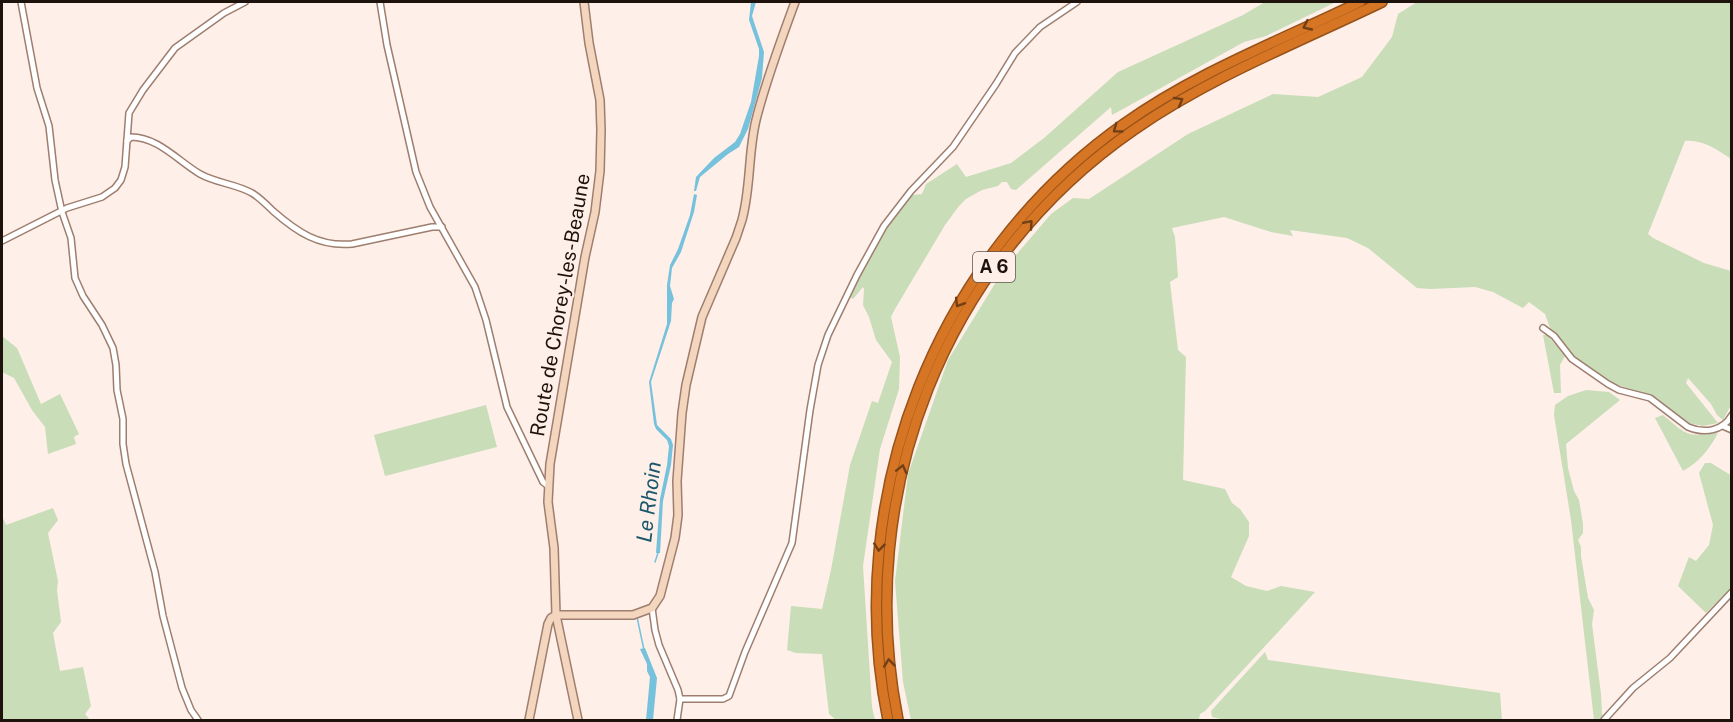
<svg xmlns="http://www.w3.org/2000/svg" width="1733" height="722" viewBox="0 0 1733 722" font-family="'Public Sans',sans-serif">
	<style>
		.green { fill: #c8ddb8 }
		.water { fill: #76c1dc }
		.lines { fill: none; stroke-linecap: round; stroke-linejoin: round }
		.stream { stroke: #76c1dc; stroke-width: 1.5 }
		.street-casing { stroke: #9e7e6e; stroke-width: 8 }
		.secondary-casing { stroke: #9e7e6e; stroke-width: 10 }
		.highway-casing { stroke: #96521b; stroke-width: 12 }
		.street { stroke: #fff; stroke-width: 5 }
		.secondary { stroke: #f3d6bd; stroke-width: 7 }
		.highway { stroke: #d67523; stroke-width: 9 }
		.oneway { stroke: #713f16 }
		.labels { text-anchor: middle; stroke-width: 4.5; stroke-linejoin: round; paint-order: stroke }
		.shield { fill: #feefe8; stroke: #61544e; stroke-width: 1.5 }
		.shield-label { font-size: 18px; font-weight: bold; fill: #1e120c }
		.street-label { font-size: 20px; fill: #1e120c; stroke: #feefe8 }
		.water-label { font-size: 21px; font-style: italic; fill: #1b576b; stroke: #feefe8 }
	</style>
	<rect width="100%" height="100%" fill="#feefe8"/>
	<g class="green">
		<polygon points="1265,2 1336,2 1266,36 1244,42 1112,115 1111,107 1016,190 1011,189 1007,182 1002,182 998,186 982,190 966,199 959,206 945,225 895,309 891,317 900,357 899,389 880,449 863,566 872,707 875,720 836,720 829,714 822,654 796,653 787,650 791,606 822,609 831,570 850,465 872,401 878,403 892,362 876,340 869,317 863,305 864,289 863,287 853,299 848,296 883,229 906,199 913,195 922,194 926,184 957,164 966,177 1011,163 1044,138 1118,72 1243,15"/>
		<path d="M 1417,2 L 1731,2 L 1731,159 C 1718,150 1702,139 1685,141 L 1648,234 L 1653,238 L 1704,263 L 1731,271 L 1731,405 L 1723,420 L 1717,415 L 1711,404 L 1688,378 L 1686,383 L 1718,423 L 1703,426 L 1688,423 L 1650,395 L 1614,384 L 1572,356 L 1550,328 L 1545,314 L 1529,302 L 1523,308 L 1493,292 L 1475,287 L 1430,289 L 1417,288 L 1368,248 L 1347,238 L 1290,230 L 1293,236 L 1271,232 L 1224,217 L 1172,228 L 1175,237 L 1178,277 L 1170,282 L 1178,350 L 1186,357 L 1183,480 L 1225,489 L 1232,503 L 1240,509 L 1249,522 L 1249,536 L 1231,577 L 1246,586 L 1267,591 L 1281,586 L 1315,592 L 1205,711 L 1200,714 L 1199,719 L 1204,720 L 911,720 L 903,682 L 895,581 L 908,474 L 948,360 L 1004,269 L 1051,214 L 1073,198 L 1089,199 L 1188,134 L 1273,94 L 1318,97 L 1362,77 L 1392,37 L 1398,14 Z"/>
		<polygon points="1543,335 1547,335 1565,356 1560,365 1561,393 1554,393"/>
		<polygon points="2,336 17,348 41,404 60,394 79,434 74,437 76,444 48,454 45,427 32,410 14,378 2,372"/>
		<polygon points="1586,390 1609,392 1620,400 1566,444 1568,468 1574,491 1579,500 1583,524 1583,533 1578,540 1581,547 1581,556 1588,598 1594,610 1592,624 1601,694 1602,714 1604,717 1601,720 1594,720 1571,520 1554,415 1555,405 1568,396"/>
		<polygon points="486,405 497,447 385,476 374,435"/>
		<path d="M 1663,415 C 1687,435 1685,437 1718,433 C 1709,450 1699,462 1683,471 L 1655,418 Z"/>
		<polygon points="1705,463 1711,463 1732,476 1731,588 1706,613 1678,586 1689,557 1696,561 1709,545 1713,525 1699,473"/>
		<polygon points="53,508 58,520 48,533 58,581 57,590 61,622 53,633 60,671 83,667 91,706 85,714 90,720 2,720 2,516 6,525"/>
		<polygon points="1265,652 1268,660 1500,693 1502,720 1225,720 1212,717 1211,711"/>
	</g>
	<g class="water">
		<polygon points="751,2 756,2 752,16 764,52 762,78 748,129 739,147 728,154 700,177 696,191 694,191 696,177 714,158 735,142 740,134 751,102 759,56 759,49 749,20"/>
		<polygon points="694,194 697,195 694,212 681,252 672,268 670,286 674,299 672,303 671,321 651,382 657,425 671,439 673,445 671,465 663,501 660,553 656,553 660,499 667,465 669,446 667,440 656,429 654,424 649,382 667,324 667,285 670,265 678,249 690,215"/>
		<polygon points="645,648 657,678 653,720 646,720 650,677 647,671 647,664 640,649"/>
	</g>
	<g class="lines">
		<g class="stream">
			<polyline points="655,562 658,553"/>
			<polyline points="637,617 644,650"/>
		</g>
		<g class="street-casing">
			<g id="street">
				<polyline points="21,2 37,88 49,126 55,180 62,212 71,238 75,278 83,296 102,325 113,348 116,365 117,390 123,419 123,444 126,464 155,572 163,616 182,688 191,710 198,720"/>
				<polyline points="380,2 387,45 416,172 430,207 475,287 486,320 507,407 543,482 548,486"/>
				<path d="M 127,141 L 131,137 C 158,137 178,161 200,174 C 216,183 236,184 252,193 C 260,198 267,205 273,211 C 297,232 319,247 352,244 L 432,227 L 442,227"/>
				<polyline points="2,241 67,208 102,197 115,188 121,180 125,167 129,113 143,90 175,48 224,13 245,2"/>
				<path d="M 1543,328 L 1554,336 L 1572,359 L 1608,384 L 1619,390 L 1650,398 L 1688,427 C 1705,434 1723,431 1732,415"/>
				<polyline points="1723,426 1732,430"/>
				<polyline points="652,608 655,630 659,645 678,690 680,699 677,720"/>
				<polyline points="680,699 723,699 729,696 745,652 792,543 810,410 818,365 828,335 857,275 884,226 911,191 953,147 996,84 1015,53 1040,27 1077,2"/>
				<polyline points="1604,720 1633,688 1670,658 1732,592"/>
			</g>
		</g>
		<g class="secondary-casing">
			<g id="secondary">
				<path d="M 556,615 L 633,615 L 652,608 L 660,596 L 675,538 L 678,515 L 677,481 L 682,413 L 686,385 L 702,317 L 736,238 L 742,220 C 751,187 748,153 756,120 C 766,80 781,40 795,2"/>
				<polyline points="529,720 548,624 551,618 556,615"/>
				<polyline points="578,720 556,615 554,548 548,502 550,464 585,257 595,212 600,171 601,130 600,100 589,43 584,2"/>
			</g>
		</g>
		<g class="highway-casing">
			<g id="highway">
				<path d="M 888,720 C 842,496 937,256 1124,124 C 1197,72 1280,41 1360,2"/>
				<path d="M 898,720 C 853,494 944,260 1135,129 C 1212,76 1299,42 1382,2"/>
			</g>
		</g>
		<use href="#street" class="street"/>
		<use href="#secondary" class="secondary"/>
		<use href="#highway" class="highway"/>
	</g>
	<defs><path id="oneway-chevron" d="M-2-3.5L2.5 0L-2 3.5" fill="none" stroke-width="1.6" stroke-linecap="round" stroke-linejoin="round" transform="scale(1.5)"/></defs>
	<g class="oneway">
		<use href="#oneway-chevron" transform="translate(1307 26) rotate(155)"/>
		<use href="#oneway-chevron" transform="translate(1179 101) rotate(-30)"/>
		<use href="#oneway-chevron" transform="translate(1117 129) rotate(144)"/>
		<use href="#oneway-chevron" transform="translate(1029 224) rotate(-49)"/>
		<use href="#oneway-chevron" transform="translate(959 303) rotate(121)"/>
		<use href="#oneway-chevron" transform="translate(902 469) rotate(-76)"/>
		<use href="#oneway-chevron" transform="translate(879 547) rotate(96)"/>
		<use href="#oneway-chevron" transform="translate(889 663) rotate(-96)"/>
	</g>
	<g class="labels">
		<rect class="shield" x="973" y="252" width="42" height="30" rx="4.5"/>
		<g class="shield-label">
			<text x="994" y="273">A 6</text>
		</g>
		<g class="street-label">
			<text transform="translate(560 305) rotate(-80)" y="7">Route de Chorey-les-Beaune</text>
		</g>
		<g class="water-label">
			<text transform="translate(649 502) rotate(-83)" y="7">Le Rhoin</text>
		</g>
	</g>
	<rect width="1733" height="722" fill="none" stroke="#1e120c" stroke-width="6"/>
</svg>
